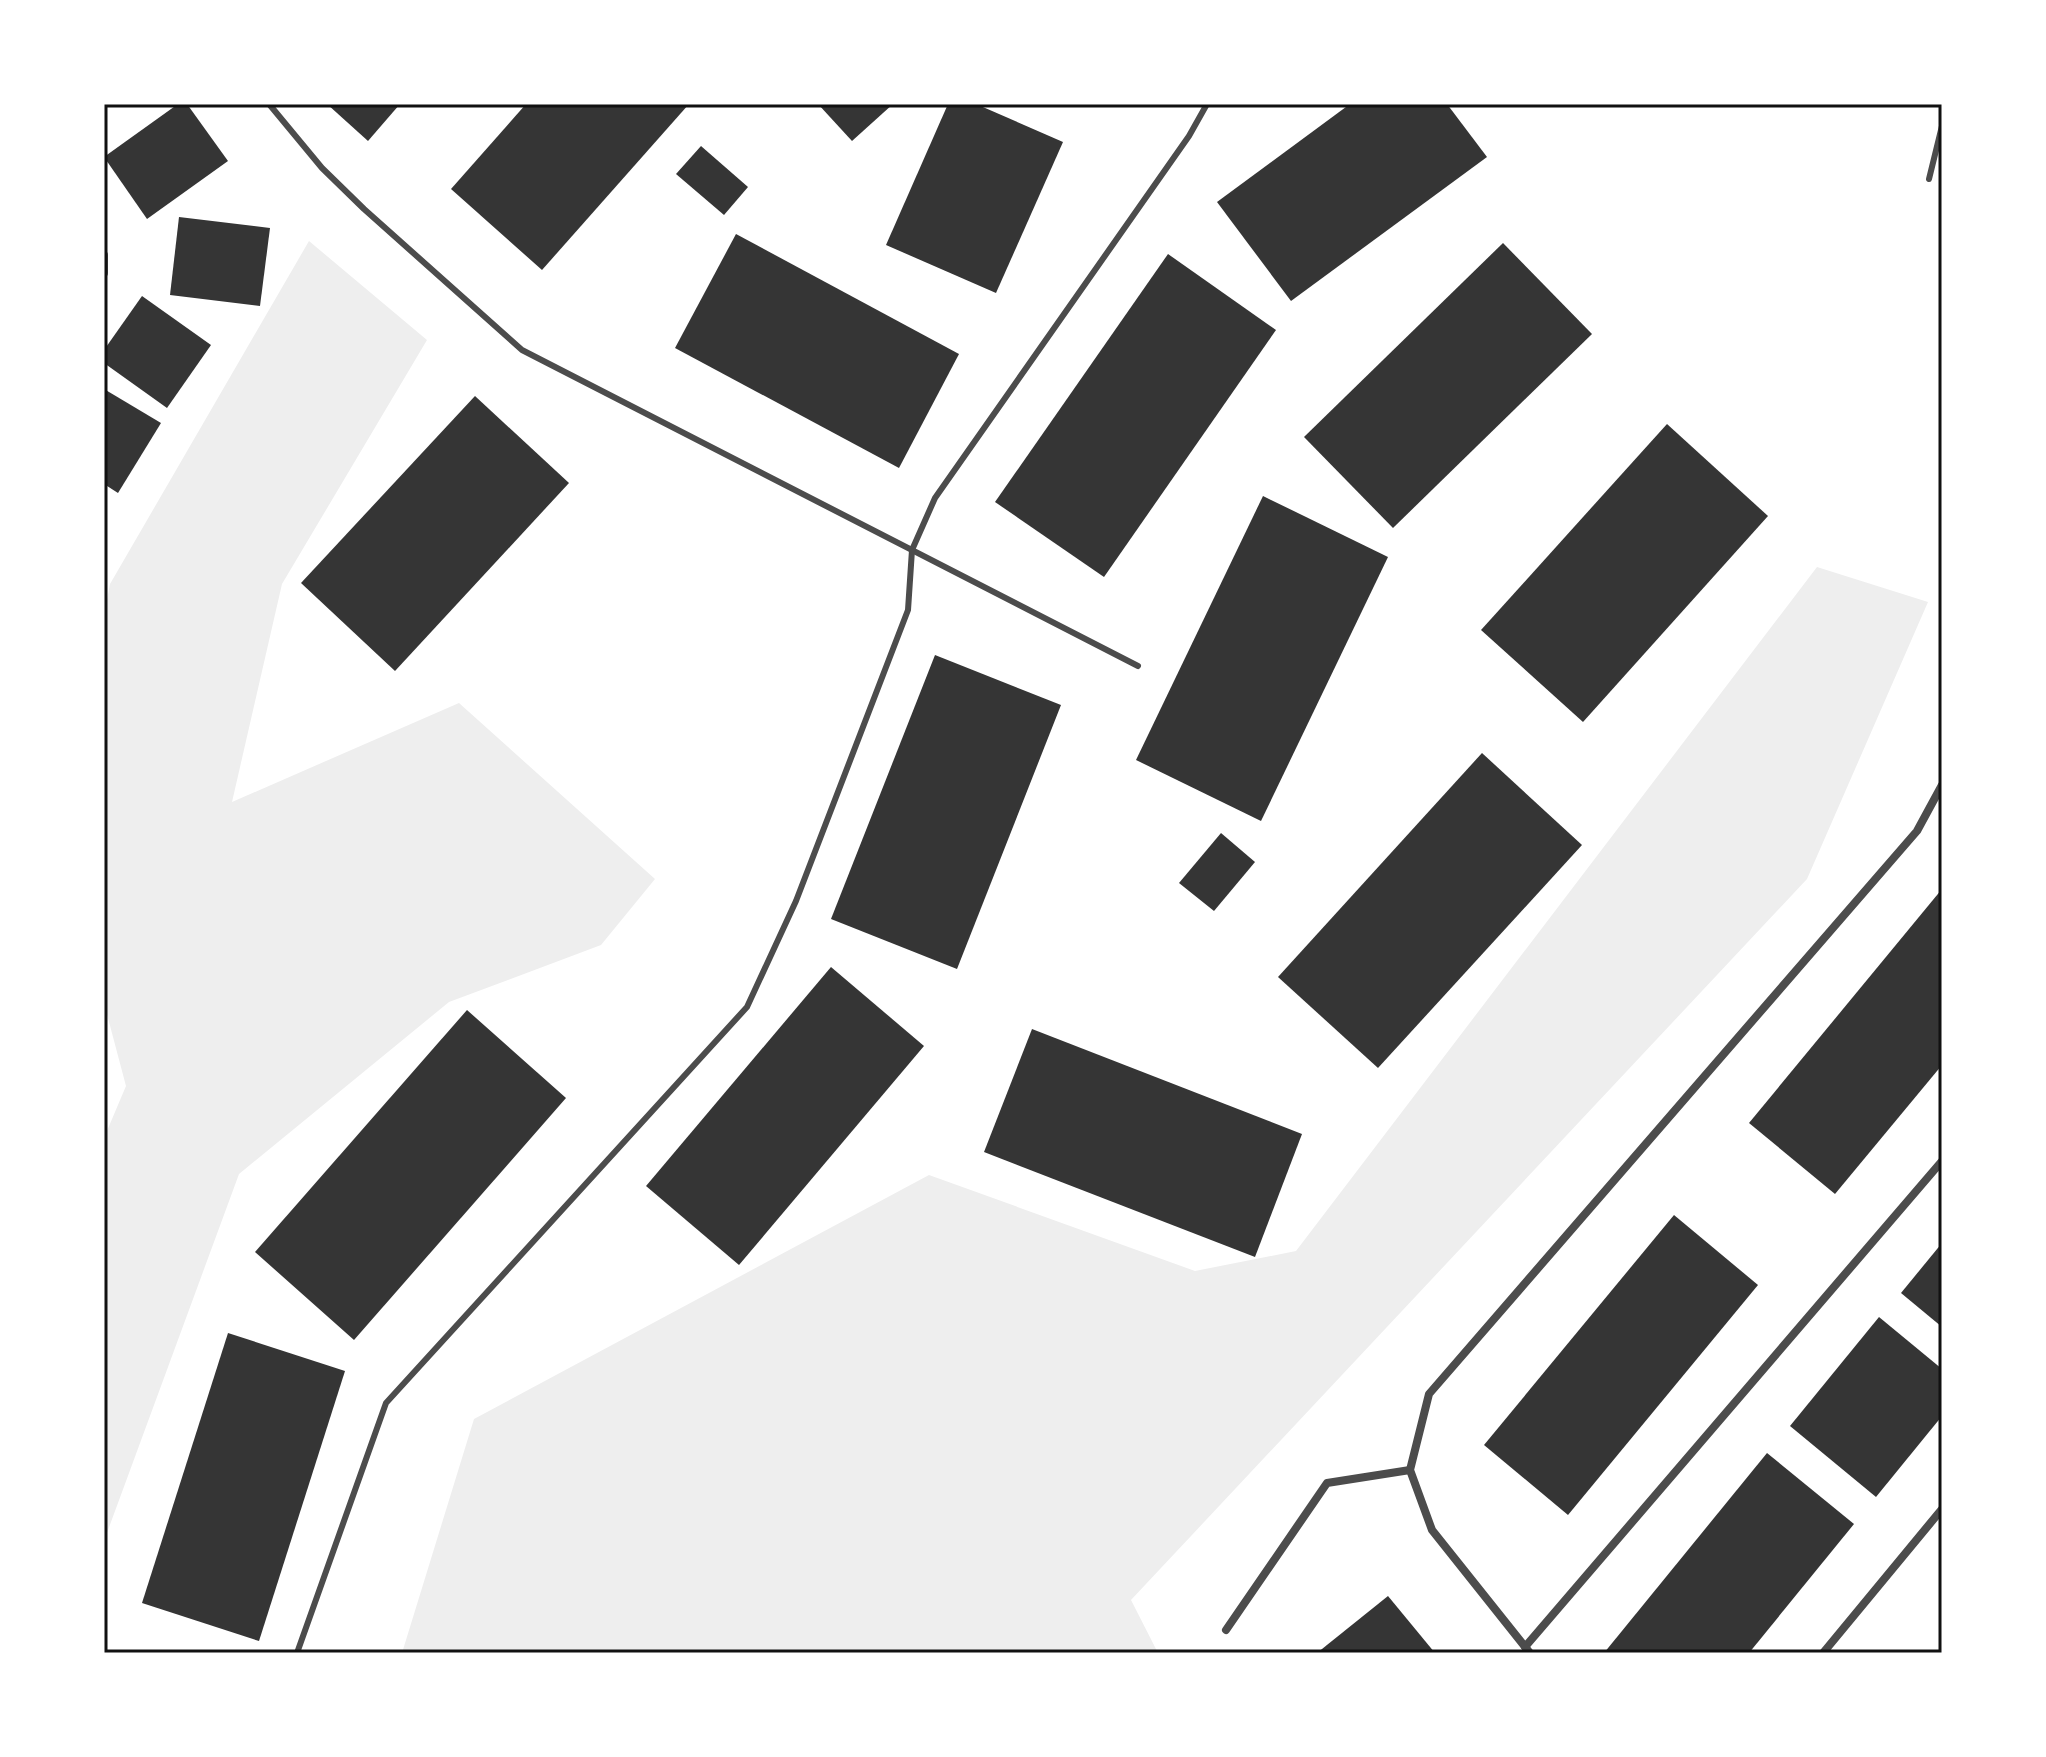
<svg xmlns="http://www.w3.org/2000/svg" width="2046" height="1757" viewBox="0 0 2046 1757" font-family="Lato,sans-serif">
	<style>
		.green { fill: #eee }
		.building { fill: #353535 }
		.lines { fill: none; stroke-linecap: round; stroke-linejoin: round }
		.service { stroke: #4c4c4c; stroke-width: 6 }
		.minor { stroke: #4c4c4c; stroke-width: 8 }
		.neatline { fill: none; stroke: #111; stroke-width: 3 }
	</style>
	<rect width="100%" height="100%" fill="#fff"/>
	<g class="green">
		<polygon points="309,241 427,340 282,584 232,802 459,703 655,879 601,945 449,1002 239,1174 104,1541 104,1138 126,1086 104,1003 104,616 110,584"/>
		<polygon points="1817,567 1928,602 1807,879 1131,1600 1158,1653 402,1653 474,1419 929,1175 1195,1271 1296,1251"/>
	</g>
	<g class="building">
		<polygon points="178,104 187,104 228,161 147,219 104,157"/>
		<polygon points="327,104 400,104 368,141"/>
		<polygon points="526,104 689,104 542,270 451,189"/>
		<polygon points="818,104 893,104 852,141"/>
		<polygon points="948,104 976,104 1063,142 996,293 886,245"/>
		<polygon points="1350,104 1447,104 1487,157 1291,301 1217,202"/>
		<polygon points="701,146 748,187 724,215 676,174"/>
		<polygon points="179,217 270,228 260,306 170,295"/>
		<polygon points="736,234 959,354 899,468 675,348"/>
		<polygon points="1503,243 1592,334 1393,528 1304,437"/>
		<polygon points="1168,254 1276,330 1104,577 995,502"/>
		<polygon points="142,296 211,345 167,408 104,363 104,350"/>
		<polygon points="104,389 161,423 118,493 104,484"/>
		<polygon points="475,396 569,483 395,671 301,583"/>
		<polygon points="1667,424 1768,516 1583,722 1481,630"/>
		<polygon points="1263,496 1388,557 1261,821 1136,760"/>
		<polygon points="935,655 1061,705 957,969 831,919"/>
		<polygon points="1482,753 1582,845 1378,1068 1278,977"/>
		<polygon points="1221,833 1255,862 1214,911 1179,883"/>
		<polygon points="1942,889 1942,1065 1835,1194 1749,1123"/>
		<polygon points="831,967 924,1046 739,1265 646,1186"/>
		<polygon points="467,1010 566,1098 354,1340 255,1252"/>
		<polygon points="1032,1029 1302,1134 1255,1257 984,1152"/>
		<polygon points="1674,1215 1758,1285 1568,1515 1484,1445"/>
		<polygon points="1942,1243 1942,1327 1901,1293"/>
		<polygon points="1879,1317 1942,1369 1942,1416 1876,1497 1790,1426"/>
		<polygon points="228,1333 345,1371 259,1641 142,1603"/>
		<polygon points="1767,1453 1854,1524 1749,1653 1604,1653"/>
		<polygon points="1388,1596 1435,1653 1317,1653"/>
	</g>
	<g class="lines">
		<g class="service">
			<polyline points="269,104 322,168 364,209 522,350 1138,666"/>
			<polyline points="1929,179 1942,126"/>
			<polyline points="297,1653 386,1403 747,1007 796,901 908,610 912,550 935,498 1189,136 1207,104"/>
		</g>
		<g class="minor">
			<polyline points="104,255 104,273"/>
			<polyline points="1226,1630 1327,1483 1410,1470"/>
			<polyline points="1525,1647 1942,1161"/>
			<polyline points="1530,1653 1432,1530 1410,1470 1429,1394 1917,831 1942,785"/>
			<polyline points="1823,1653 1942,1509"/>
		</g>
	</g>
	<rect width="2046" height="1757" fill="none" stroke="#ffffff" stroke-width="212"/>
	<rect x="106" y="106" width="1834" height="1545" class="neatline"/>
</svg>
